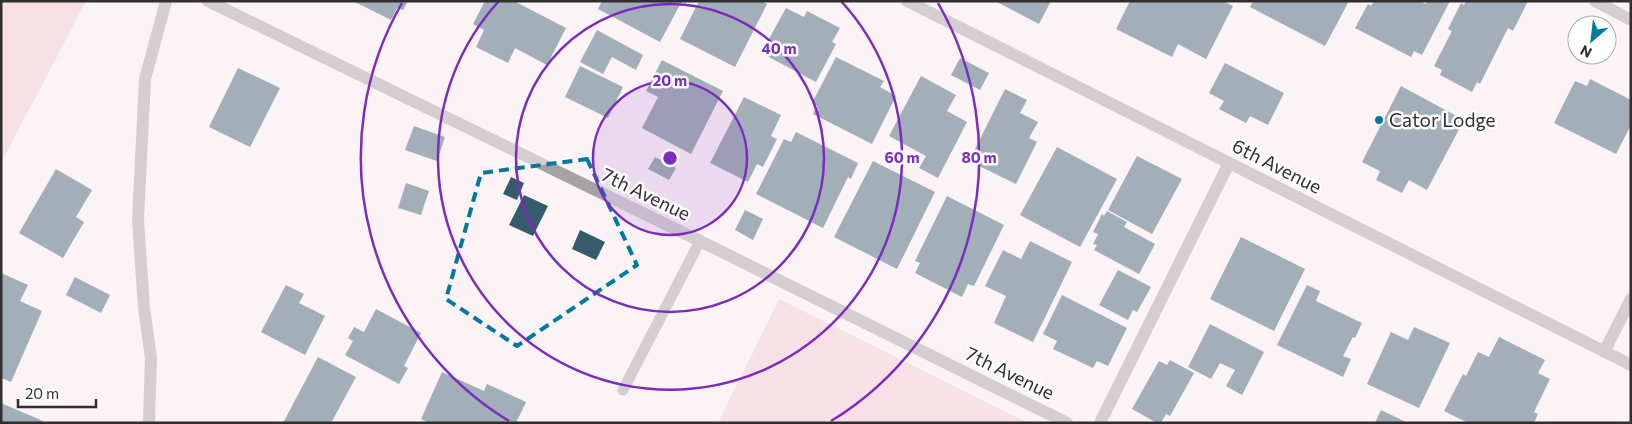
<svg xmlns="http://www.w3.org/2000/svg" width="1632" height="424" viewBox="0 0 1632 424" font-family="Commissioner,sans-serif">
	<style>
		.green { fill: #f3cbd6 }
		.building { fill: #355b6d }
		.lines { fill: none; stroke-linecap: round; stroke-linejoin: round }
		.service { stroke: #a5a2a3; stroke-width: 11 }
		.minor { stroke: #a5a2a3; stroke-width: 12 }
		.marked { fill: none; stroke: #0079a1; stroke-width: 4; stroke-dasharray: 10 6; stroke-linejoin: round }
		.ring { fill: none; stroke: #7b2cbf; stroke-width: 2.5 }
		.poi-dot { fill: #0079a1; stroke: #fff; stroke-width: 2 }
		.labels { text-anchor: middle; stroke-width: 5; stroke-linejoin: round; paint-order: stroke }
		.poi-label { font-size: 19px; fill: #312e2f; stroke: #fff; text-anchor: start }
		.street-label { font-size: 19px; fill: #312e2f; stroke: #fff }
		.centre { fill: #7b2cbf; stroke: #fff; stroke-width: 2.5 }
		.ring-label { font-size: 15px; text-anchor: middle; font-weight: bold; fill: #7b2cbf; stroke: #fff; stroke-width: 5; stroke-linejoin: round; paint-order: stroke }
	</style>
	<rect width="100%" height="100%" fill="#fbf3f5"/>
	<g class="green">
		<polygon points="1,1 86,1 1,163"/>
		<polygon points="779,299 1028,423 718,423"/>
	</g>
	<g class="building">
		<polygon points="353,1 408,1 403,10 397,8 391,20"/>
		<polygon points="485,1 514,1 566,28 547,65 515,48 508,63 476,47 484,30 473,24"/>
		<polygon points="602,1 682,1 660,42 598,9"/>
		<polygon points="699,1 762,1 767,4 735,67 680,39"/>
		<polygon points="995,1 1051,1 1039,24"/>
		<polygon points="1130,1 1223,1 1233,6 1206,59 1178,44 1172,57 1116,29"/>
		<polygon points="1253,1 1349,1 1325,46 1250,7"/>
		<polygon points="1374,1 1420,1 1426,4 1427,1 1450,1 1422,55 1414,51 1411,57 1355,28 1368,4 1371,6"/>
		<polygon points="1466,1 1528,1 1513,31 1508,28 1480,84 1477,82 1472,92 1440,75 1442,70 1434,66 1452,31 1448,29 1461,3 1464,5"/>
		<polygon points="786,8 804,17 807,11 840,28 832,42 836,44 816,82 761,53"/>
		<polygon points="597,30 643,55 636,70 612,57 603,74 580,62"/>
		<polygon points="836,57 884,81 880,87 896,96 872,144 813,114 817,106 812,103"/>
		<polygon points="960,58 989,73 980,90 951,75"/>
		<polygon points="662,60 723,91 691,154 642,128 658,97 646,91"/>
		<polygon points="1225,63 1284,93 1268,125 1250,116 1246,123 1219,109 1224,101 1209,93"/>
		<polygon points="580,66 623,87 608,118 565,97"/>
		<polygon points="238,68 280,88 250,147 209,127"/>
		<polygon points="921,76 956,95 947,111 967,122 938,178 919,168 926,156 889,136"/>
		<polygon points="1590,79 1631,100 1631,125 1616,154 1554,123 1575,81 1587,86"/>
		<polygon points="1401,86 1464,120 1427,190 1409,180 1402,193 1376,180 1380,171 1362,162"/>
		<polygon points="1005,89 1027,100 1020,113 1038,122 1029,138 1037,142 1016,184 969,161"/>
		<polygon points="744,97 781,115 771,136 777,139 763,167 757,164 748,182 710,163"/>
		<polygon points="414,126 445,137 437,161 405,150"/>
		<polygon points="796,132 858,163 851,179 848,177 823,228 756,194 784,139 791,142"/>
		<polygon points="1057,147 1117,179 1080,247 1020,215"/>
		<polygon points="1137,156 1182,179 1152,234 1108,210"/>
		<polygon points="655,157 676,168 669,180 648,169"/>
		<polygon points="873,161 935,192 897,269 834,237"/>
		<polygon points="56,169 92,190 76,217 84,222 63,258 19,233"/>
		<polygon points="511,177 524,183 517,200 503,194"/>
		<polygon points="406,183 429,191 421,215 398,208"/>
		<polygon points="524,195 548,206 533,236 509,225"/>
		<polygon points="947,196 1004,225 974,286 968,284 962,297 915,273 920,263 915,261"/>
		<polygon points="745,210 763,219 753,240 735,230"/>
		<polygon points="1107,211 1127,222 1124,227 1155,244 1139,274 1094,250 1097,245 1093,244 1098,234 1093,232 1102,214 1104,216"/>
		<polygon points="580,230 605,242 596,260 572,249"/>
		<polygon points="1241,237 1305,269 1274,331 1210,299"/>
		<polygon points="1030,241 1072,262 1033,342 994,323 1006,296 985,286 1003,250 1021,259"/>
		<polygon points="1118,270 1151,287 1137,312 1133,310 1128,320 1099,305"/>
		<polygon points="1,273 28,285 20,301 42,311 11,382 1,378"/>
		<polygon points="75,277 110,295 101,313 66,295"/>
		<polygon points="286,285 304,294 299,303 325,316 305,355 261,332"/>
		<polygon points="1307,285 1320,291 1316,301 1362,323 1355,338 1353,337 1343,356 1351,359 1343,377 1277,345"/>
		<polygon points="1062,295 1127,328 1108,366 1097,361 1093,368 1053,349 1057,341 1043,334"/>
		<polygon points="376,309 421,333 404,366 408,368 399,384 345,355 353,341 348,338 354,327 364,332"/>
		<polygon points="1210,324 1264,352 1242,395 1226,386 1235,370 1220,363 1211,379 1188,367"/>
		<polygon points="1414,327 1450,343 1419,408 1367,384 1391,332 1408,340"/>
		<polygon points="1499,337 1545,360 1538,373 1550,379 1534,412 1538,414 1534,423 1468,423 1444,411 1463,374 1466,376 1478,352 1489,357"/>
		<polygon points="318,357 356,377 331,423 283,423"/>
		<polygon points="1170,360 1194,373 1170,416 1166,414 1161,423 1157,423 1132,409 1159,361 1167,365"/>
		<polygon points="442,372 484,391 487,384 526,402 516,423 429,423 421,419"/>
		<polygon points="1,403 43,421 42,423 1,423"/>
		<polygon points="1381,410 1408,423 1375,423"/>
	</g>
	<g class="lines">
		<polyline class="service" points="623,390 700,241"/>
		<g class="minor">
			<polyline points="208,1 700,241 1067,423"/>
			<polyline points="907,1 1631,365"/>
			<polyline points="1595,1 1631,20"/>
			<polyline points="1604,352 1631,299"/>
			<polyline points="149,423 151,358 144,308 138,219 145,79 166,1"/>
			<polyline points="1100,423 1229,163"/>
		</g>
	</g>
	<path d="M0 0H1632V424H0ZM 587,159 L 637,265 L 517,346 L 446,299 L 481,173 Z" fill="#fbf3f5" fill-opacity=".55" fill-rule="evenodd"/>
	<path class="marked" d="M 587,159 L 637,265 L 517,346 L 446,299 L 481,173 Z"/>
	<circle cx="670" cy="158" r="77" fill="#7b2cbf" fill-opacity=".12"/>
	<g class="ring">
		<circle cx="670" cy="158" r="77"/>
		<circle cx="670" cy="158" r="154"/>
		<path d="M841 1A232 232 0 1 1 499 1"/>
		<path d="M509 421A309 309 0 0 1 402 3M938 3A309 309 0 0 1 831 421"/>
	</g>
	<circle class="poi-dot" cx="1379" cy="120" r="5"/>
	<g class="labels">
		<g class="poi-label">
			<text x="1389" y="127">Cator Lodge</text>
		</g>
		<g class="street-label">
			<text transform="translate(1277 166) rotate(27)" y="7">6th Avenue</text>
			<text transform="translate(646 194) rotate(26)" y="7">7th Avenue</text>
			<text transform="translate(1010 373) rotate(26)" y="7">7th Avenue</text>
		</g>
	</g>
	<circle cx="670" cy="158" r="8" class="centre"/>
	<g class="ring-label">
		<text x="779" y="54">40 m</text>
		<text x="670" y="86">20 m</text>
		<text x="902" y="163">60 m</text>
		<text x="979" y="163">80 m</text>
	</g>
	<rect width="1632" height="424" fill="none" stroke="#312e2f" stroke-width="5"/>
	<g transform="translate(1592 40) rotate(208)"><circle r="24" fill="#ffffff" stroke="#adabac"/>
	<path d="M0-4L9 19L0 12L-9 19Z" fill="#0079a1"/>
	<text y="-8" font-size="14" font-weight="bold" text-anchor="middle" fill="#312e2f">N</text>
	</g>
	<path d="M18 399v8h78v-8" fill="none" stroke="#312e2f" stroke-width="2.5"/>
	<text x="25" y="399" font-size="15" fill="#312e2f" stroke="#ffffff" stroke-width="4" paint-order="stroke">20 m</text>
</svg>
